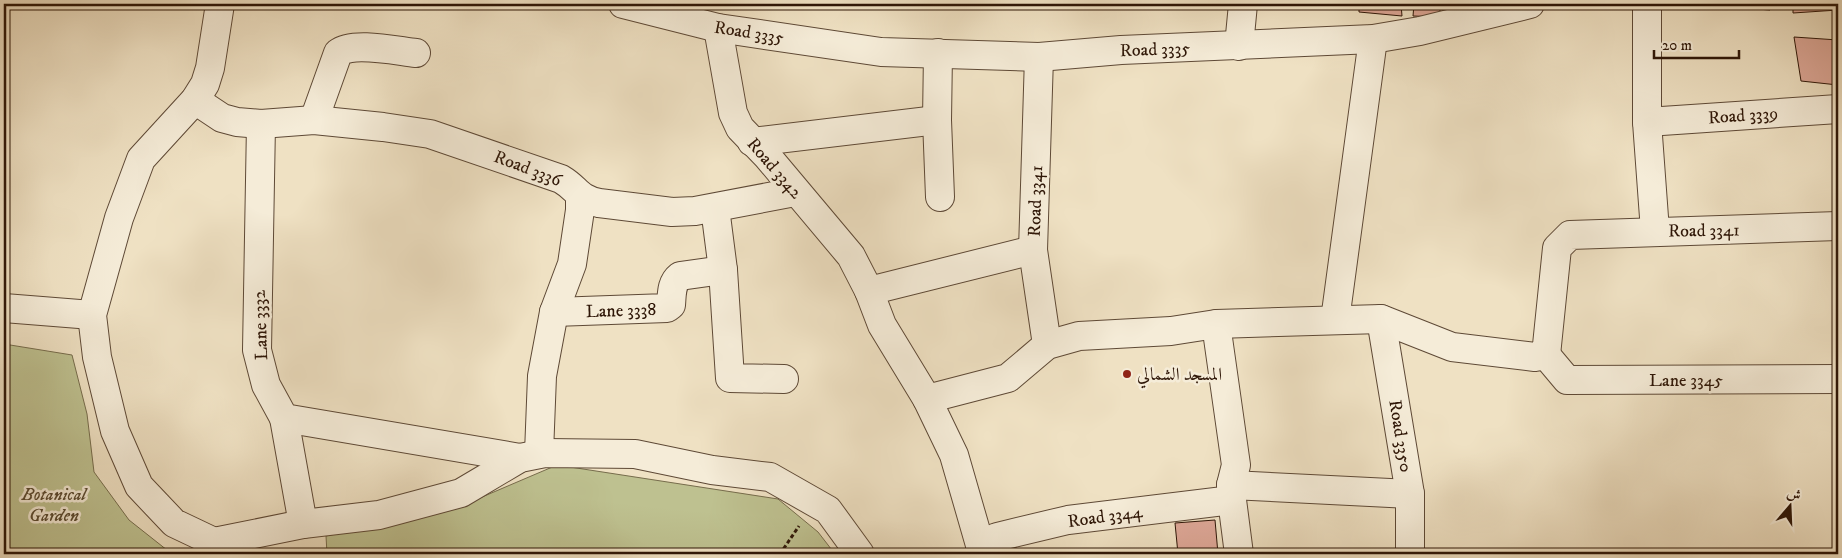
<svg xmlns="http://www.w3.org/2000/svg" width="1842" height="558" viewBox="0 0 1842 558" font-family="'IM FELL DW Pica',Amiri,serif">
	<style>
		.green { fill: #bec190; stroke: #766c4c }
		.building { fill: #dda797; stroke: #2e1607 }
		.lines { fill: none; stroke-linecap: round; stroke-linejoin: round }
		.minor-casing { stroke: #5e4936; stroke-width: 30 }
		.path { stroke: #2e1607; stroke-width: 3; stroke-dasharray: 4 2.5; stroke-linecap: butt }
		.minor { stroke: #f5ecd8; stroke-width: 28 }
		.poi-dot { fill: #8f2418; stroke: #f5ecd8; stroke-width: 2 }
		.labels { text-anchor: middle; stroke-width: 5; stroke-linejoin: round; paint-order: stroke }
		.street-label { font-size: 18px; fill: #2e1607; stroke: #f5ecd8 }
		.poi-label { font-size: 18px; fill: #2e1607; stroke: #f5ecd8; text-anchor: start }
		.park-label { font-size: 18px; font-style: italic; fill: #594930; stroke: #f5ecd8 }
	</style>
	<rect width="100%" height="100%" fill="#efe1c3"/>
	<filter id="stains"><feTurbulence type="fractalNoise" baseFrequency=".004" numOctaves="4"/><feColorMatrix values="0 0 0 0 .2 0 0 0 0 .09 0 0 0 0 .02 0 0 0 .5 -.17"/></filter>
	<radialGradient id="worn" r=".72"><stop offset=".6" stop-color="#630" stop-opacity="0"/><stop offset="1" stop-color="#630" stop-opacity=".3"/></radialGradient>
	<g class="green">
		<polygon points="4,344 72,355 87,414 94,472 129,520 172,554 4,554"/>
		<polygon points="557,465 778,499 818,532 835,554 327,554 326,536 461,506"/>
	</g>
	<g class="building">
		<polygon points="1359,4 1401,4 1402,16 1359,12"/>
		<polygon points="1414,4 1440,4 1440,17 1413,16"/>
		<polygon points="1730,4 1770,4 1770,10 1730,7"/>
		<polygon points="1793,4 1838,4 1838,10 1793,13"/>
		<polygon points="1794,37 1838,40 1838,85 1801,81"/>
		<polygon points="1215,520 1218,554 1178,554 1175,523"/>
	</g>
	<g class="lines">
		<g class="minor-casing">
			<g id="minor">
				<polyline points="220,4 210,68 205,84 195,100 141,159 119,218 92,315 97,357 115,431 139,486 174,523 214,542 303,524 379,515 461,493 520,458 545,453 635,454 712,470 770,477 828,510 860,554"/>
				<polyline points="623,4 718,28 881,52 1039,57 1121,50 1373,39 1420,31 1530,4"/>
				<polyline points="1647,4 1647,122 1655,231"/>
				<polyline points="718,28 733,113 740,128 767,156 851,256 869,291 882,325 927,399 954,455 980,545 981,554"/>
				<polyline points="1239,46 1243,4"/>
				<polyline points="938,53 937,120 940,197"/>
				<polyline points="1039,57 1033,250 1047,345"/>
				<path d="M 195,100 L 222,118 L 237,122 L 261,124 L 314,120 L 383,127 L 430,134 L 561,179 C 578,189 577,198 599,203 L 672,212 L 695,211 L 795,192"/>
				<path d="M 314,120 L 338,53 C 353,41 397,51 416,53"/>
				<polyline points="1647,122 1838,109"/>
				<polyline points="261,124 257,350 266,385 284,418 520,458"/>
				<polyline points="752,142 937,120"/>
				<polyline points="715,208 723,270 730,378 784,379"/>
				<polyline points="869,291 1033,250"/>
				<polyline points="4,308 92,315"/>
				<path d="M 554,312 L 667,308 L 671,305 C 672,294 671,283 680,276 L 723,270"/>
				<polyline points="1381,319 1410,494 1410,554"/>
				<polyline points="1335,320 1373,39"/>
				<polyline points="1546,355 1567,380 1838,379"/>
				<polyline points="927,399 1008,378 1047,345 1079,336 1171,331 1216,324 1381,319 1452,347 1535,357 1546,355 1557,248 1570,235 1838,226"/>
				<polyline points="284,418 303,524"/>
				<polyline points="545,453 539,453 542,376 554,312 572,264 580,210 580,196"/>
				<polyline points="1231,485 1410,494"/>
				<polyline points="1232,500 1239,554"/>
				<polyline points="980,545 997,537 1068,520 1232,500 1231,485 1236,465 1216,324"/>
			</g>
		</g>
		<polyline class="path" points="780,554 799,526"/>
		<use href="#minor" class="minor"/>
	</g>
	<circle class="poi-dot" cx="1127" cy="374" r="5"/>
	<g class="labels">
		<g class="street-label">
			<text transform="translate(749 32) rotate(9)" y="6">Road 3335</text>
			<text transform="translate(1155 49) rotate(-2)" y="6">Road 3335</text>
			<text transform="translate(1743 115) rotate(-4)" y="6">Road 3339</text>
			<text transform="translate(528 168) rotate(21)" y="6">Road 3336</text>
			<text transform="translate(775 168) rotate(49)" y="6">Road 3342</text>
			<text transform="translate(1035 201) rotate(-88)" y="6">Road 3341</text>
			<text transform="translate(1704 230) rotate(-1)" y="6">Road 3341</text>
			<text transform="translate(621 310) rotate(-2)" y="6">Lane 3338</text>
			<text transform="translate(260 325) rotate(-92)" y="6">Lane 3332</text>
			<text x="1686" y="386">Lane 3345</text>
			<text transform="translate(1401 436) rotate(81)" y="6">Road 3350</text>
			<text transform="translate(1105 516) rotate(-8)" y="6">Road 3344</text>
		</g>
		<g class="poi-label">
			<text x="1137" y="380">المسجد الشمالي</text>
		</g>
		<g class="park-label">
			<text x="54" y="500">Botanical<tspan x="54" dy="21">Garden</tspan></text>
		</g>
	</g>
	<rect width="1842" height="558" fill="none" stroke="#efe1c3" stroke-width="20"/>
	<rect x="5" y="5" width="1832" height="548" fill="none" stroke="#2e1607" stroke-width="2.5"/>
	<rect x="10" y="10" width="1822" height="538" fill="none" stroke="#2e1607"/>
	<g transform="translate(1790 506) rotate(19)" stroke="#f5ecd8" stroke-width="4" paint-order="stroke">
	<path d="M0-4L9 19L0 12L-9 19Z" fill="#2e1607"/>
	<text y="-8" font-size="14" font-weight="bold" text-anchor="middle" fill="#2e1607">ش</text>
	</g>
	<path d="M1654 50v8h85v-8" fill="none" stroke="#2e1607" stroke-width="2.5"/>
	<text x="1662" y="50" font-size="15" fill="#2e1607" stroke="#f5ecd8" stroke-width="4" paint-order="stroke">20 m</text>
	<rect width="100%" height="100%" filter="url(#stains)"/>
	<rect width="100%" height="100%" fill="url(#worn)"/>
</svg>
